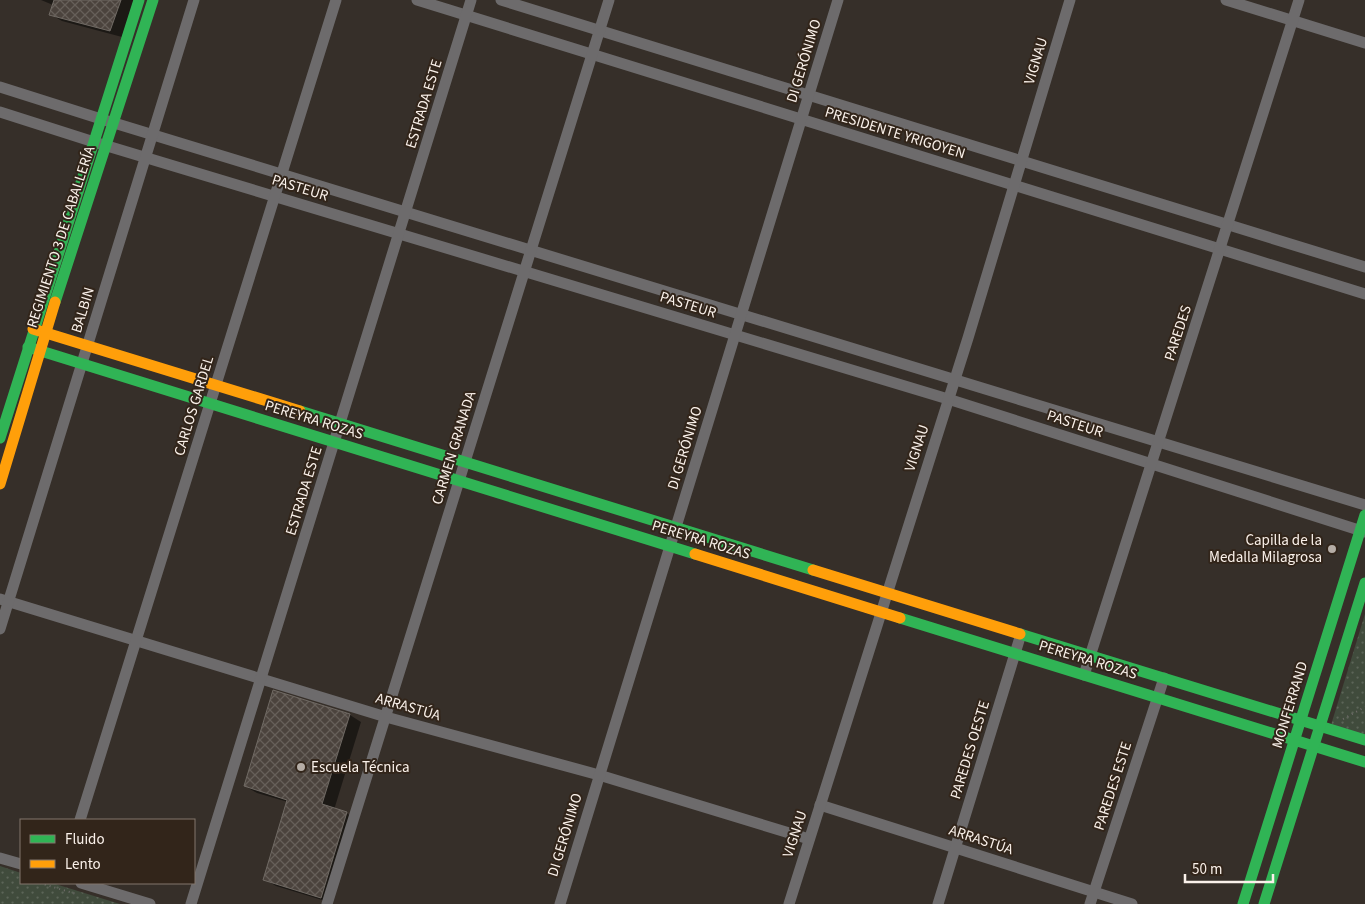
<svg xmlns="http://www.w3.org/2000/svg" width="1365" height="904" font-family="'Source Sans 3',sans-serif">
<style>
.park{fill:url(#park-dots)}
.shadow{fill:#0007}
.building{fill:url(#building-cross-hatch);stroke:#706a64}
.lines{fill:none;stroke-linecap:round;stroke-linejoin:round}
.path{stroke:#706d6b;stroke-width:2;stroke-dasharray:1 4;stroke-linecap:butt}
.street{stroke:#6d6b6c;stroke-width:11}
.fast{stroke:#30b455;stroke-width:11}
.slow{stroke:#ff9f0a;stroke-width:11}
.poi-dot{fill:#b5ada6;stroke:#32251a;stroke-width:2}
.labels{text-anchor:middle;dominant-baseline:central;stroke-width:4;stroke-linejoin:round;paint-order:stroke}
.street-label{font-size:15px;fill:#faf1ea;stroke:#32251a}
.poi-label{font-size:15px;fill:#faf1ea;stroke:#32251a;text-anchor:end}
</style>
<defs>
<pattern id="park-dots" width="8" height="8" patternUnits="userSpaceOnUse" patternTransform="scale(1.25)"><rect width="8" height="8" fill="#404b3c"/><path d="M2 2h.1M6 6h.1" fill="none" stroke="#5c6558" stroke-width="1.8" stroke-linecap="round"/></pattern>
<pattern id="building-cross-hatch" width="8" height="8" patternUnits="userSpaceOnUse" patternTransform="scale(1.25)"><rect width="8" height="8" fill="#4b433d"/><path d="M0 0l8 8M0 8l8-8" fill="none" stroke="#665f59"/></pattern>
</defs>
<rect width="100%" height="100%" fill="#362f29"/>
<g class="park">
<path d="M1365,614V736L1331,725Z"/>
<path d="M0,866L21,873V883H52L120,904H0Z"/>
</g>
<g class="shadow">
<path d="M41,0H134L122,37L62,21L50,14L53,5Z"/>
<path d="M350,715L361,722L334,810L346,813L358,820L332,903L276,886L264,879L288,802L257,793L245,786Z"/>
</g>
<g class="building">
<path d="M54,0H121L110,31L49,15Z"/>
<path d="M273,690L350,714L322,804L347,812L321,898L263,880L287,800L244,786Z"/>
</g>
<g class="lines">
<g class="path">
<path d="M1343,719L1365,707"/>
<path d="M40,883L76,894"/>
</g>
<g class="street">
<path d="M417,0L1365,294"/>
<path d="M501,0L1365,267"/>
<path d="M1226,0L1365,43"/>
<path d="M0,87L101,119L1365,505"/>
<path d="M0,112L94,142L948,399L1365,532"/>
<path d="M0,599L386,717L599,775L809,839"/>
<path d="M0,629L194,0"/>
<path d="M1084,675L1299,0"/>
<path d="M820,805L1132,904"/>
<path d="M80,820L336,0"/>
<path d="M0,858L21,864"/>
<path d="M81,883L150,904"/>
<path d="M191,904L471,0"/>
<path d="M327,904L609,0"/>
<path d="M560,904L838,0"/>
<path d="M789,904L968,338L1070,0"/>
<path d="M938,904L1021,634"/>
<path d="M1090,904L1164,678"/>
</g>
<g class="fast">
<path d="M55,302L153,0"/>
<path d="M28,347L695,554"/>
<path d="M300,411L813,570"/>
<path d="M0,438L139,0"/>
<path d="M900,618L1365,762"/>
<path d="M1020,634L1365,740"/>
<path d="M1243,904L1365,515"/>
<path d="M1264,904L1365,583"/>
</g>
<g class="slow">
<path d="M33,329L300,411"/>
<path d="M0,484L55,302"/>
<path d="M695,554L900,618"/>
<path d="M813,570L1020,634"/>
</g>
</g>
<g class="poi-dot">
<circle cx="1332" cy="549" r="5"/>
<circle cx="301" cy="767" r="5"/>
</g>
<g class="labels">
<g class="street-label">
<text transform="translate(804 61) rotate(-73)">DI GERÓNIMO</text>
<text transform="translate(1036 61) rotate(-73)">VIGNAU</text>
<text transform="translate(424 104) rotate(-73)">ESTRADA ESTE</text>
<text transform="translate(895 133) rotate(17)">PRESIDENTE YRIGOYEN</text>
<text transform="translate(300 188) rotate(17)">PASTEUR</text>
<text transform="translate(61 237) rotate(-72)">REGIMIENTO 3 DE CABALLERÍA</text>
<text transform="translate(688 305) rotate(17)">PASTEUR</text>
<text transform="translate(83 310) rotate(-73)">BALBIN</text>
<text transform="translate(1178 333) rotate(-72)">PAREDES</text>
<text transform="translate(194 406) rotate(-73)">CARLOS GARDEL</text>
<text transform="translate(314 420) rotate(17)">PEREYRA ROZAS</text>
<text transform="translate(1075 424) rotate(18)">PASTEUR</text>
<text transform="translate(454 448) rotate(-73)">CARMEN GRANADA</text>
<text transform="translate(685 448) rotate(-73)">DI GERÓNIMO</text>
<text transform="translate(917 448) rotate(-72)">VIGNAU</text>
<text transform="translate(304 491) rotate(-73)">ESTRADA ESTE</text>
<text transform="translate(701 540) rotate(17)">PEREYRA ROZAS</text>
<text transform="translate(1088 660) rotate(17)">PEREYRA ROZAS</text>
<text transform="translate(1290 705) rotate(-73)">MONFERRAND</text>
<text transform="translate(408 707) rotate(16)">ARRASTÚA</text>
<text transform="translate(970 750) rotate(-73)">PAREDES OESTE</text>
<text transform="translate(1113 786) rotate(-72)">PAREDES ESTE</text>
<text transform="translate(795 834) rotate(-72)">VIGNAU</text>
<text transform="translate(565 835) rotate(-73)">DI GERÓNIMO</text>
<text transform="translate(981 840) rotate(18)">ARRASTÚA</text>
</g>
<g class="poi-label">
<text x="1322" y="540">Capilla de la<tspan x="1322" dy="17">Medalla Milagrosa</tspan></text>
<text x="311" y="767" text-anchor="start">Escuela Técnica</text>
</g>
</g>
<rect x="20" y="819" width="175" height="65" fill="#32251a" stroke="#82776d"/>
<rect x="30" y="835" width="25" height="8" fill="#30b455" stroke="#82776d"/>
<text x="65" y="844" font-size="15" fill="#faf1ea">Fluido</text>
<rect x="30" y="860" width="25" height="8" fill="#ff9f0a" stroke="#82776d"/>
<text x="65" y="869" font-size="15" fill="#faf1ea">Lento</text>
<path d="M1185 874v8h88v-8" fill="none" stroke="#faf1ea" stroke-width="2.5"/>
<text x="1192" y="874" font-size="15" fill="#faf1ea" stroke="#32251a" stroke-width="4" paint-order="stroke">50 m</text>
</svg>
